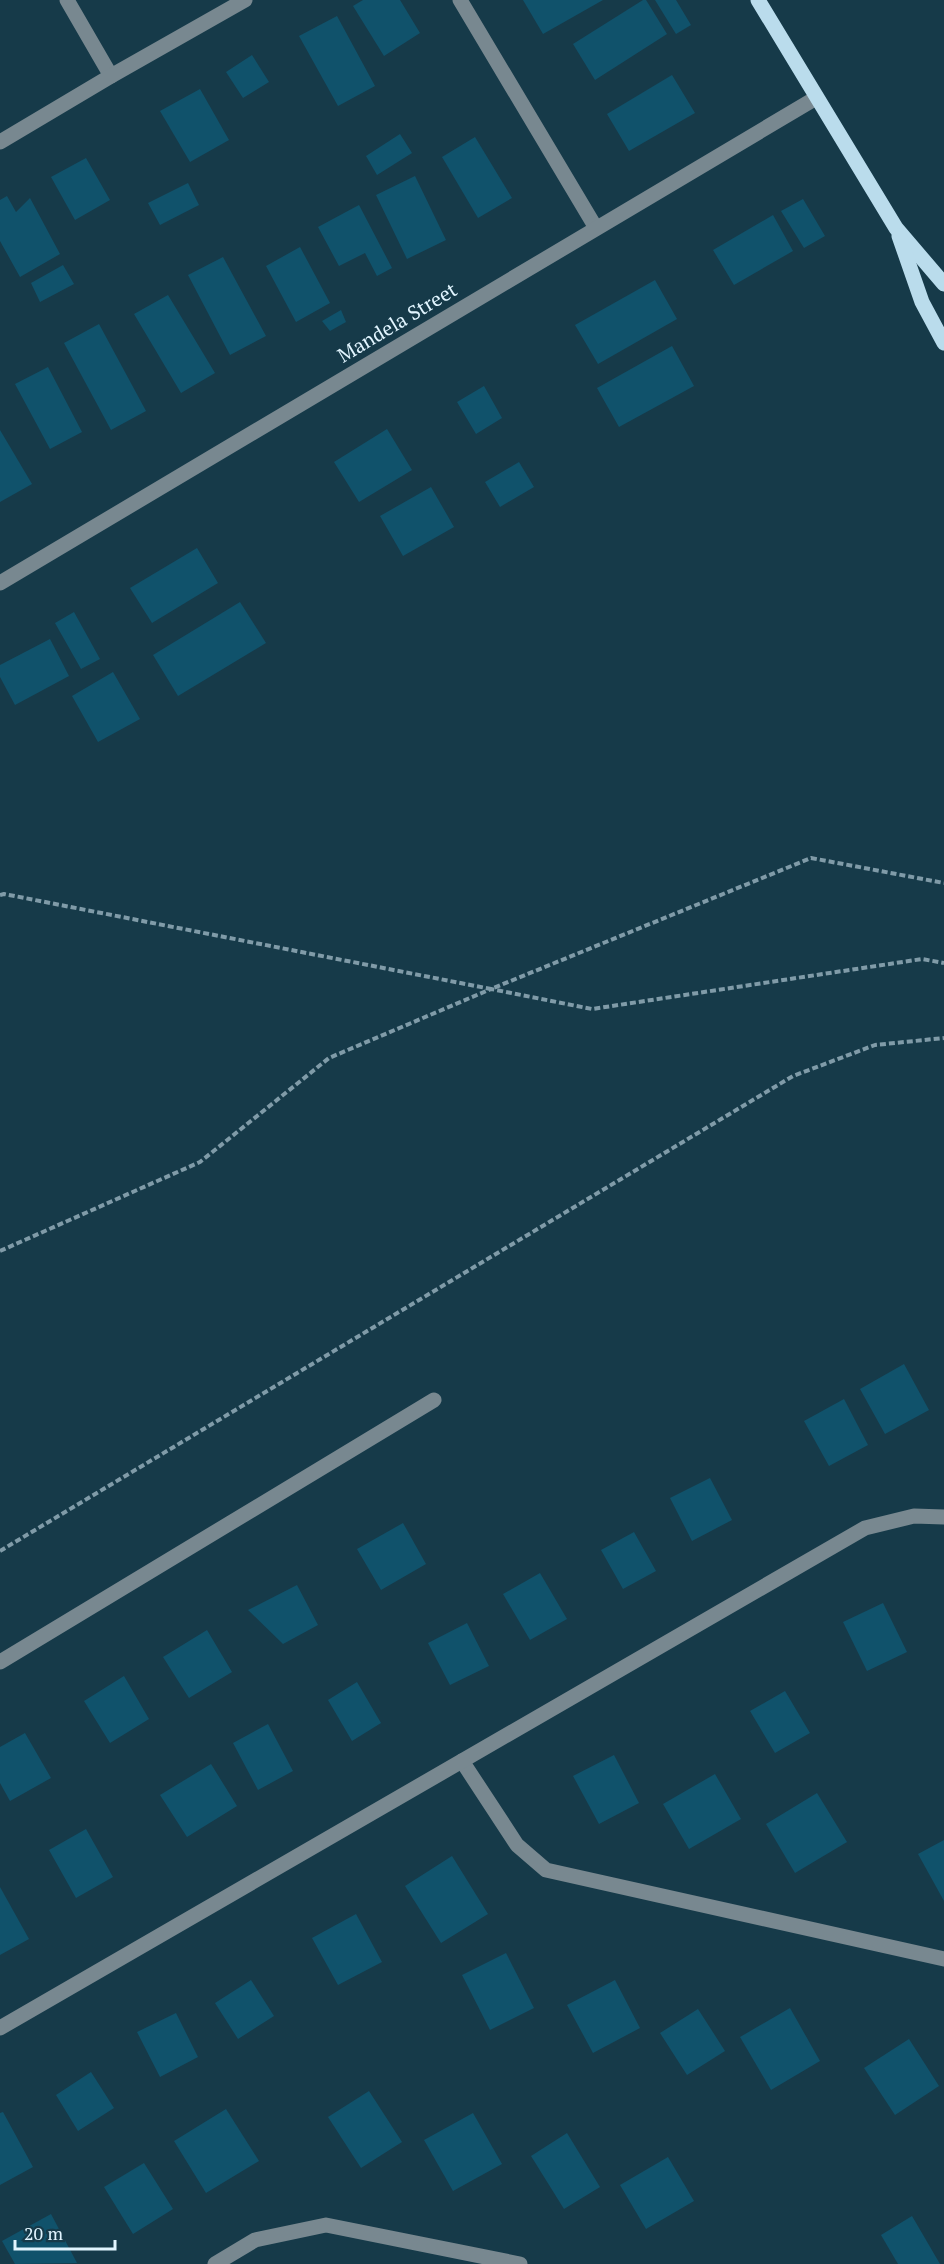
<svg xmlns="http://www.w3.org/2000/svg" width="944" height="2264" font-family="'PT Serif',serif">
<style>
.building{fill:#10526b}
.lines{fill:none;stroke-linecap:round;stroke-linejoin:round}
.path{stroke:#809ba8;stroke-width:4;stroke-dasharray:6 3;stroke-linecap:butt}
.minor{stroke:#788890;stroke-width:15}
.major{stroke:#badcec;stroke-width:15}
.labels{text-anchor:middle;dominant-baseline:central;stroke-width:5;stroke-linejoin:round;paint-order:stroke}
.street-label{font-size:20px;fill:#e1f5ff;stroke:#163a49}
</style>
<rect width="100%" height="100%" fill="#163a49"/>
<g class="building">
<path d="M363,0H400L420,33L384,56L353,6Z"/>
<path d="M523,0H603L543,34Z"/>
<path d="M643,0H646L667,34L595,80L573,44Z"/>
<path d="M655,0H676L691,25L676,34Z"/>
<path d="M337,16L375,86L338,106L299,36Z"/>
<path d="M252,55L269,82L243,98L226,72Z"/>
<path d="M672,75L695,113L629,151L607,114Z"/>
<path d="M200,89L229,140L190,162L160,111Z"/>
<path d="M400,134L412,153L377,175L366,156Z"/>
<path d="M475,137L512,198L478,218L442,157Z"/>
<path d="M86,158L110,200L75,220L51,177Z"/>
<path d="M415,176L446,240L407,259L376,195Z"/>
<path d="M188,183L199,205L160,225L148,203Z"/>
<path d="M7,196L16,212L30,198L60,254L20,277L0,241V200Z"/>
<path d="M803,199L825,236L804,248L781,211Z"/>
<path d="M359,205L392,268L377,276L365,253L339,266L318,227Z"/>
<path d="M773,215L793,251L734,285L713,250Z"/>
<path d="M300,247L330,303L296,322L266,266Z"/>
<path d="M223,257L266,336L230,355L188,275Z"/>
<path d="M63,265L74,284L40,302L31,283Z"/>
<path d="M655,280L677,319L598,364L575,325Z"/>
<path d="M168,295L215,373L181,393L134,314Z"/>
<path d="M341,310L346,322L330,331L322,321Z"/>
<path d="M99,324L146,411L111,430L64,343Z"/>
<path d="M672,346L694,386L619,427L597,388Z"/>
<path d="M48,367L82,432L50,449L15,384Z"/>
<path d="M484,386L502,418L476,434L457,402Z"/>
<path d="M387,429L412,470L359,502L334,462Z"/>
<path d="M0,430L32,484L0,502Z"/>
<path d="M519,462L534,487L500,507L485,482Z"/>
<path d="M431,487L454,527L403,556L380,516Z"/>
<path d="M197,548L218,583L152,623L130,588Z"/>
<path d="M240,602L266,643L178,696L153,655Z"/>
<path d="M74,612L100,659L81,669L55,623Z"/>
<path d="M50,639L69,676L15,705L0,677V665Z"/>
<path d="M113,672L140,719L98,742L72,696Z"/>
<path d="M904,1364L929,1410L885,1434L860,1389Z"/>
<path d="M844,1399L868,1445L829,1466L804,1421Z"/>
<path d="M710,1478L732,1520L692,1541L670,1498Z"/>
<path d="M403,1523L426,1564L381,1590L357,1549Z"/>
<path d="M634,1532L656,1571L623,1589L601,1550Z"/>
<path d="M540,1573L567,1619L530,1640L503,1594Z"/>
<path d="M297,1585L318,1625L283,1644L248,1610Z"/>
<path d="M883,1603L907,1652L867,1671L843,1622Z"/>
<path d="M467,1623L489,1666L450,1685L428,1643Z"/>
<path d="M207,1630L232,1672L189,1698L163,1657Z"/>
<path d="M124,1676L149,1719L110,1743L84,1701Z"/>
<path d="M357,1682L381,1723L352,1741L328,1700Z"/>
<path d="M785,1691L810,1733L775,1753L750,1711Z"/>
<path d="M268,1724L293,1771L258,1790L233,1743Z"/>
<path d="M25,1733L51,1778L10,1801L0,1783V1747Z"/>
<path d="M614,1755L639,1803L599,1824L573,1776Z"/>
<path d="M211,1764L237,1806L187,1837L160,1795Z"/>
<path d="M715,1774L741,1819L689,1849L663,1804Z"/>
<path d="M817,1793L847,1842L795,1873L766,1824Z"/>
<path d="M86,1829L113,1877L76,1898L49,1850Z"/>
<path d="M944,1840V1901L918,1854Z"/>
<path d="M452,1856L488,1914L441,1943L405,1886Z"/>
<path d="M0,1887L29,1939L0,1955Z"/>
<path d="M356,1914L382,1962L338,1985L312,1938Z"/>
<path d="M506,1953L534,2008L490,2030L462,1975Z"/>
<path d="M251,1980L274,2016L238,2039L215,2003Z"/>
<path d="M615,1980L640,2028L593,2053L567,2005Z"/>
<path d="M790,2008L820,2061L771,2090L740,2037Z"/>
<path d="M698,2009L725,2051L687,2075L660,2033Z"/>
<path d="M176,2013L198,2057L160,2077L137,2032Z"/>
<path d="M909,2039L939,2086L895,2115L864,2068Z"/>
<path d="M91,2072L114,2108L78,2131L56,2095Z"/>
<path d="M369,2091L402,2142L361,2168L328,2117Z"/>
<path d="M226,2109L259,2161L206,2193L174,2141Z"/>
<path d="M3,2112L33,2167L0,2185V2113Z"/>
<path d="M473,2113L502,2164L453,2191L424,2140Z"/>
<path d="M567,2133L600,2187L564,2209L531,2156Z"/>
<path d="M668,2157L694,2201L646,2229L620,2185Z"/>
<path d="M144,2163L173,2209L133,2234L104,2187Z"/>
<path d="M51,2214L77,2263L15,2264L2,2241Z"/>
<path d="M912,2216L940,2264H898L881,2235Z"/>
</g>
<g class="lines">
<g class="path">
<path d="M0,895L4,894L491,989L811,858L944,883"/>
<path d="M0,1251L200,1162L329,1058L491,989L592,1009L922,959L944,963"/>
<path d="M0,1551L793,1076L875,1045L944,1038"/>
</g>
<g class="minor">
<path d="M67,0L111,76"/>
<path d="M460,0L596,228"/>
<path d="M0,142L111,76L245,0"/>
<path d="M0,583L816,98"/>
<path d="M0,1662L434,1400"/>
<path d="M462,1761L517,1845L546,1870L944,1959"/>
<path d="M0,2028L865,1528L914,1516L944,1517"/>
<path d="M215,2264L255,2240L326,2225L520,2264"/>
</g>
<g class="major">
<path d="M758,0L896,228L944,284"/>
<path d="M899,236L922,302L944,343"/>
</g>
</g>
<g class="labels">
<g class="street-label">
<text transform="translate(397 322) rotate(-31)">Mandela Street</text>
</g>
</g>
<path d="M15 2240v9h100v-9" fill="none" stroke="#e1f5ff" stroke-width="3"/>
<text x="24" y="2240" font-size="18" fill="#e1f5ff" stroke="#163a49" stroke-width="4.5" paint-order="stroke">20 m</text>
</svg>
